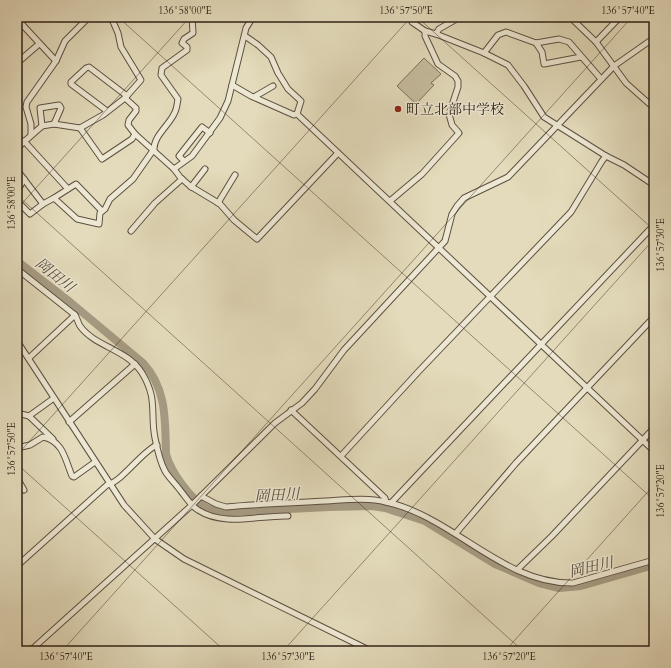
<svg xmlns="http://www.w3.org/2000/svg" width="671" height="668" font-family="Cardo,'Noto Serif JP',serif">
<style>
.green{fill:#c5bc9f;stroke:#7b6f5c}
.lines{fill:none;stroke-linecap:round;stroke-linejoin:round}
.stream{stroke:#776b59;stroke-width:1.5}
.river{stroke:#a69c84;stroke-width:8}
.minor-casing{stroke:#5e5042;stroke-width:7}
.minor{stroke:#ede8d3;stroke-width:5}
.ticks{fill:none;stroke:#312219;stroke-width:1;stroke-opacity:0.45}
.poi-dot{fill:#8f2418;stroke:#ede8d3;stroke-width:1.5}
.labels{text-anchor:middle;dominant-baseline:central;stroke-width:3;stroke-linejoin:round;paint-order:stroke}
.poi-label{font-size:14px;fill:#312219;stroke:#ede8d3;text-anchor:start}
.water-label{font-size:15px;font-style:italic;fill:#5a4d3e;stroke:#ede8d3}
.neatline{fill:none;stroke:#312219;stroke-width:1.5}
.ticks-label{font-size:10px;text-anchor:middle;fill:#312219}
</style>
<rect width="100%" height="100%" fill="#e3dbbb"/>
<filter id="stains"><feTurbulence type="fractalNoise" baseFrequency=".005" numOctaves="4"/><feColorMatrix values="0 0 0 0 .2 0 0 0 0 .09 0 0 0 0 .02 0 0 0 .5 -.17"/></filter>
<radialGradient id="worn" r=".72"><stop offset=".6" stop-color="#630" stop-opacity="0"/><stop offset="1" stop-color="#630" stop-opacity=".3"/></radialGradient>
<path class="green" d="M424,58L441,74L431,83L434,85L416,104L397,86Z"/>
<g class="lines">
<path class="stream" d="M653,455L654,457"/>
<path class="river" d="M17,261L70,302L143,363C167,389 165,420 166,454C171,472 190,499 207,508C214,511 223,512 232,512L329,507L372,506L385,508L425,521L495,564L539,583L559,588L581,586L654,565"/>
<g class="minor-casing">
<g id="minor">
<path d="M409,17L412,22L425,31L436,34L484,53L508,65L524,86L544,117L606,156L624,165L654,185"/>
<path d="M570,17L596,42L626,83L654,108"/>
<path d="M17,19L56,61"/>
<path d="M436,34L439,29L460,17"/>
<path d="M245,36L258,45L271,57L278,73L288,89L301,101L297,114L654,451"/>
<path d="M596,42L620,17"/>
<path d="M536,43L542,52L544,64L581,57"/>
<path d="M484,53L498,35L506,32L536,43L559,39L569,42L601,79"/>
<path d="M17,63L39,44"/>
<path d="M232,85L251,96L294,115L296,114"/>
<path d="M254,97L273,86"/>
<path d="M125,98L136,108V111L129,120L128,125L135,134L174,169L180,177L190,186L220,204L234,220L257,239L338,153"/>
<path d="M107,111L71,84V82L86,68L89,67L127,96"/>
<path d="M42,126L40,108L59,105L61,108L54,124"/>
<path d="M80,128L102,159L132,139L135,134"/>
<path d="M31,134V124L26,107L27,102L56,61L65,41L89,17"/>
<path d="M24,141L68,189"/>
<path d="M17,148L42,126L54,124L80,128L103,115L125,98L141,80L121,47L118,33L111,17"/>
<path d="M184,161L179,156L202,127L210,133"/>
<path d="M174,169L192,156L220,118L228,101L246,28L253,17"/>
<path d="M17,170L43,204"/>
<path d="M191,187L205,169"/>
<path d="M54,198L76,184L102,211"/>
<path d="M17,200L19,188L24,179"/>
<path d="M17,201L30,214L43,204L54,198L77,219L99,224L100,213L105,209L110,199L133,179L154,149C154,136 169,125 174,114C177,109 177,104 178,99L161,75L162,68L187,50V47L182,43L184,39L193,33L192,17"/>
<path d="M390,201L422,174L459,133L452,125L449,114L458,87V81L455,76L438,64L425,36V31"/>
<path d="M218,203L235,175"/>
<path d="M131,231L155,203L182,179"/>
<path d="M17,269L75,315C77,318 78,323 80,326C95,347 127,349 142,373C158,399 150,413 155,438C157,448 160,462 165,471C169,478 175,483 180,490C185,496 191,506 198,510C224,527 259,515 288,516"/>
<path d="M17,341L124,505L155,539L184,559L371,651"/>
<path d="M29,358L75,315"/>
<path d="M291,410L385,498L386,502"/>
<path d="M17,413L29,416L54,398"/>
<path d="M29,416L53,439"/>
<path d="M69,422L135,364"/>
<path d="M17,448L30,445L43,437C63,441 65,459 72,476L74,477L95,462"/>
<path d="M341,456L419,371L571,212L602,161L606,156"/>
<path d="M17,478L24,490"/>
<path d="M201,496L216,504L226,507C259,504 293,503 326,501C345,500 367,497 386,502C454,517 502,584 573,583L654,560"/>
<path d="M391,503L654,225"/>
<path d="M456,533L516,463L654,317"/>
<path d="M17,566L107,485C123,481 141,452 157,445"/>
<path d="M518,569L552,536L654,428"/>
<path d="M17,649L18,651"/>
<path d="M30,651L192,505L275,423L302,403L315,389L344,350L445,241L452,214L457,206L464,198L508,177L614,66L654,38"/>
</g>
</g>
<use href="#minor" class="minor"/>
</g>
<path class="ticks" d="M118,17L654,500M417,17L654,230M17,195L523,651M17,209L190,17M17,455L411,17M17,464L225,651M62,651L632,17M283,651L654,239M505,651L654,485"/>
<circle class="poi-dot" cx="398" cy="109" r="4"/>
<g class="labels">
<g class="poi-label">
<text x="406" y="109">町立北部中学校</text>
</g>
<g class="water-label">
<text transform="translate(55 275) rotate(39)">岡田川</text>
<text transform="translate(277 495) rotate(-3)">岡田川</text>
<text transform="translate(591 567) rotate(-13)">岡田川</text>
</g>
</g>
<rect width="671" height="668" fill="none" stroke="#e3dbbb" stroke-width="44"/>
<rect x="22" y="22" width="627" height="624" class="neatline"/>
<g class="ticks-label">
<text x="185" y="14">136°58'00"E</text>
<text x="406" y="14">136°57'50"E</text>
<text x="628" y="14">136°57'40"E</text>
<text transform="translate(11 203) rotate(-90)" y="4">136°58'00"E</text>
<text transform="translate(660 245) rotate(-90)" y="4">136°57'30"E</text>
<text transform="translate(11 449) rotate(-90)" y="4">136°57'50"E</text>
<text transform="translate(660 491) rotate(-90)" y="4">136°57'20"E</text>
<text x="66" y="660">136°57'40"E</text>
<text x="288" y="660">136°57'30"E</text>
<text x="509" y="660">136°57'20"E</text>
</g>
<rect width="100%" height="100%" filter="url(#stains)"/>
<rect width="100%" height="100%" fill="url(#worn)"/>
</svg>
